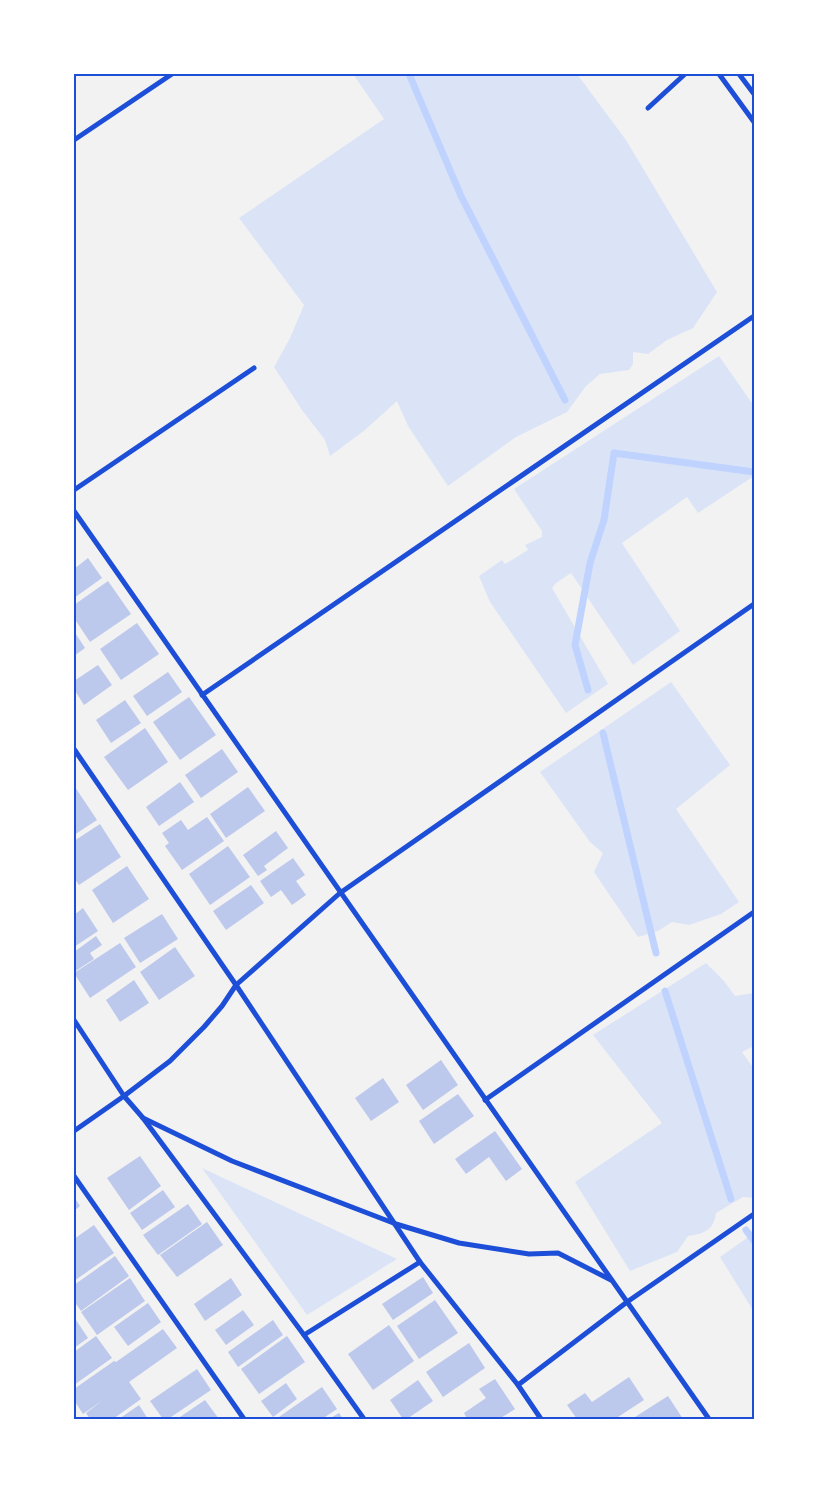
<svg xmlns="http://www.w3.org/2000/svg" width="828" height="1493" font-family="Lato,sans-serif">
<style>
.green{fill:#dbe4f7}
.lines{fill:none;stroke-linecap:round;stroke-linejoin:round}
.stream{stroke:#bfd3fe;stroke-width:7}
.building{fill:#bdc9ec}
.minor{stroke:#1d4ed8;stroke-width:5}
.neatline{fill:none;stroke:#1d4ed8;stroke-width:2}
</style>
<rect width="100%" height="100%" fill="#f2f2f2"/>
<g class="green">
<path d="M353,74H577L626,140L717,292L693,328L667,340L648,354L633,352V364L629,370L600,374L586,386L567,412L516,437L448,486L408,426L397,401L365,430L330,456L325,440L302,410L274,367L290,338L304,305L239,218L384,119Z"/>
<path d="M719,356L754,406V476L698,513L687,497L622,543L680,631L633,665L571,573L556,583L552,588L608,684L566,713L490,602L479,576L502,560L505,564L528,550L525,545L542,537V531L514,489Z"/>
<path d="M671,682L730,765L676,809L739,902L721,914L689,925L672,922L658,931L638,937L594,872L603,853L590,842L540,772Z"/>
<path d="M706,963L724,981L735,996L754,993V1046L742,1052L754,1069V1198L743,1197L716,1213C714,1230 704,1234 688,1236L677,1252L630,1271L575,1182L662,1123L593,1035Z"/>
<path d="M202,1168L397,1259L307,1315Z"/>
<path d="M754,1233V1312L720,1257Z"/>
</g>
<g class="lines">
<g class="stream">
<path d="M409,74L461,196L565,400"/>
<path d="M588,690L575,645L590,563L604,520L614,453L754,472"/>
<path d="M603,733L656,953"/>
<path d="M665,991L731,1199"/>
<path d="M746,1230L754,1241"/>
</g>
</g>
<g class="building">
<path d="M88,558L102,578L74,598V569Z"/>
<path d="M108,581L131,614L90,642L74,618V605Z"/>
<path d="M137,623L159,654L121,680L100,649Z"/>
<path d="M74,631L85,648L74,656Z"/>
<path d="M98,665L112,685L84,705L74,689V681Z"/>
<path d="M168,672L182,692L147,716L133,696Z"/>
<path d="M189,697L216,735L180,760L153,722Z"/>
<path d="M125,700L141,723L111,743L96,720Z"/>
<path d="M145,728L168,762L128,790L104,757Z"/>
<path d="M222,749L238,772L201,798L185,775Z"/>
<path d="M180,782L194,802L159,826L146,807Z"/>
<path d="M75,787L97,820L74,835V788Z"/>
<path d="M248,787L265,811L226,838L210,814Z"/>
<path d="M207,817L224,841L182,870L165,846L169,843L162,833L181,820L188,830Z"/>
<path d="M100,824L121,857L79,885L74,878V841Z"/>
<path d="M276,831L288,848L264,866L267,870L258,876L243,855Z"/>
<path d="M228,846L250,877L210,905L189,874Z"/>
<path d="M293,858L305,875L296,881L306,895L292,905L281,890L271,897L260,881Z"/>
<path d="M127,866L149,899L113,923L92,890Z"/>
<path d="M251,885L264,903L226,930L213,911Z"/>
<path d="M83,908L98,931L74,947V915Z"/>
<path d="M162,914L178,939L140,963L124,938Z"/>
<path d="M96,936L102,945L90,953L94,959L74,972V952Z"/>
<path d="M120,943L136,967L90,998L74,973Z"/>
<path d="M175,947L195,976L159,1000L140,972Z"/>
<path d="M134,980L149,1003L120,1022L106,1000Z"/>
<path d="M441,1060L458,1085L423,1110L406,1085Z"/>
<path d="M383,1078L399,1102L371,1121L355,1098Z"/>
<path d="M458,1094L474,1116L434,1144L419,1121Z"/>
<path d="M495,1131L522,1169L506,1181L489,1157L466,1174L455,1159Z"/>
<path d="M140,1156L161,1186L129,1210L107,1178Z"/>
<path d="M163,1190L175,1207L142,1230L130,1213Z"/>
<path d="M74,1197L80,1206L74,1211Z"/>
<path d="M188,1204L202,1224L158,1255L143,1235Z"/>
<path d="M207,1222L223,1245L177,1277L160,1255Z"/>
<path d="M94,1225L114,1253L74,1281V1239Z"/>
<path d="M115,1256L129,1276L81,1311L74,1301V1285Z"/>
<path d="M423,1277L433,1293L393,1320L382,1304Z"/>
<path d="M130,1278L145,1301L97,1335L81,1312Z"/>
<path d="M231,1278L242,1295L205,1321L194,1304Z"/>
<path d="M435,1300L458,1333L419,1359L397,1326Z"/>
<path d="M148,1303L161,1322L128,1346L114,1327Z"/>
<path d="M243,1310L254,1325L226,1345L215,1330Z"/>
<path d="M74,1317L88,1338L74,1348Z"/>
<path d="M273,1320L283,1335L238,1367L228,1352Z"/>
<path d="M389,1325L414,1361L373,1390L348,1354Z"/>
<path d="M163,1329L177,1348L129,1382L141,1399L113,1419H90L86,1413L103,1400L83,1414L74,1400V1389L114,1361L116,1362Z"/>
<path d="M96,1336L112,1358L74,1385V1352Z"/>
<path d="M287,1336L305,1362L259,1394L241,1369Z"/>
<path d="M469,1343L485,1368L443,1397L426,1372Z"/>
<path d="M197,1369L211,1390L168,1419H163L150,1401Z"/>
<path d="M629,1377L644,1400L615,1419H577L567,1405L585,1393L592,1402Z"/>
<path d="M495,1379L515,1409L499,1419H467L464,1413L486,1398L479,1389Z"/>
<path d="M418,1380L433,1401L407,1419H403L390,1400Z"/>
<path d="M286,1383L297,1399L273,1417L261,1401Z"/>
<path d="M322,1387L337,1409L322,1419H276Z"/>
<path d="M668,1396L683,1419H637L635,1417Z"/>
<path d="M205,1400L219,1419H177Z"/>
<path d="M139,1405L148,1419H119Z"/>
<path d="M339,1413L343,1419H329Z"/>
</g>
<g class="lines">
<g class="minor">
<path d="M719,74L754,122"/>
<path d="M739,74L754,94"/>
<path d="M648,108L685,74"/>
<path d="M74,140L172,74"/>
<path d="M74,490L254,368"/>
<path d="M74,511L709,1419"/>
<path d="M202,695L754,316"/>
<path d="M74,749L236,985L420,1262L518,1385L541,1419"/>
<path d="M74,1020L124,1096L143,1118L304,1335L364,1419"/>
<path d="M485,1100L754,912"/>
<path d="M143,1118L232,1161L396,1224L459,1243L529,1254L558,1253L611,1280"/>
<path d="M74,1131L124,1096L170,1061L204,1027L222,1006L236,985L340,893L754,604"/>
<path d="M74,1176L244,1419"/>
<path d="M304,1335L420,1262"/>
<path d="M518,1385L627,1302L754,1214"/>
</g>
</g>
<rect width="828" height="1493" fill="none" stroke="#ffffff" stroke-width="150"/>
<rect x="75" y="75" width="678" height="1343" class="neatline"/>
</svg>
